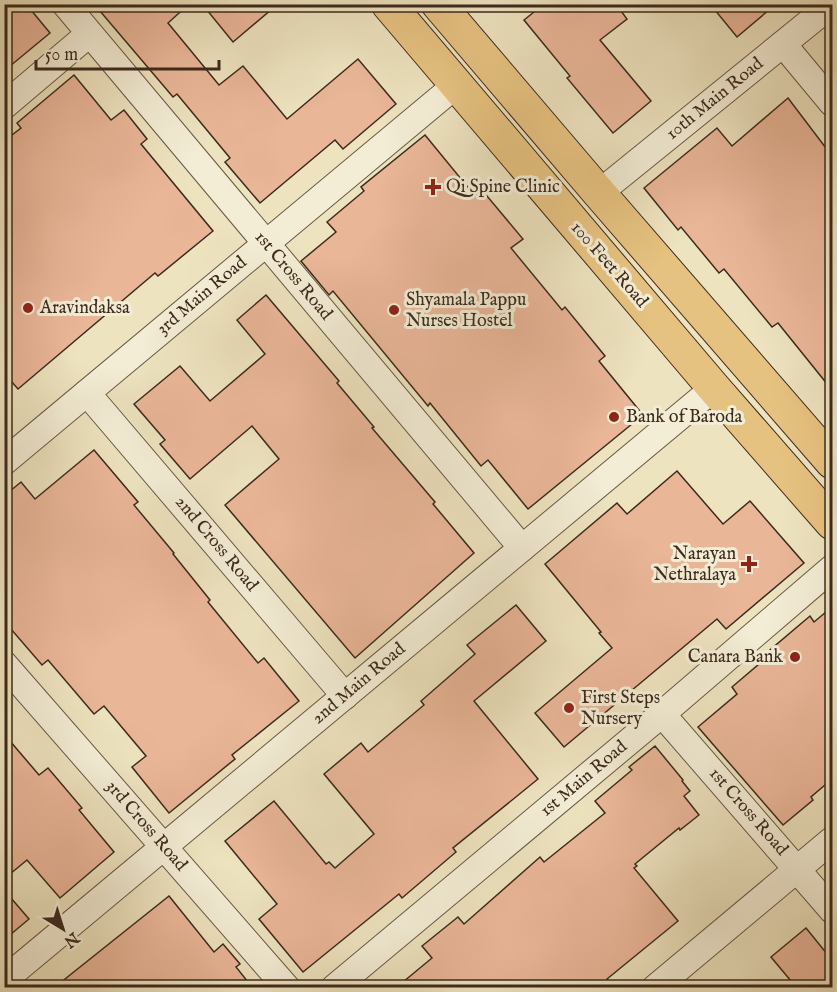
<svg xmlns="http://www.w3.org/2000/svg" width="837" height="992" font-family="'IM FELL English',serif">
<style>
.building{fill:#e9b698;stroke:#3d2a1d;stroke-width:1.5}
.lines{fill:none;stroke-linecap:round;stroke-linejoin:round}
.minor-casing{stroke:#695846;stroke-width:28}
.major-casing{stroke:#3d2a1d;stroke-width:35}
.minor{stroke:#f3edd5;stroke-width:26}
.major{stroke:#e6c280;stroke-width:33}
.poi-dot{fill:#8f2418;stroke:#f3edd5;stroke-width:2}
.labels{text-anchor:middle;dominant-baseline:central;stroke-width:6;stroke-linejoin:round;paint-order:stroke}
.street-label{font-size:18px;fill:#3d2a1d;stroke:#f3edd5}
.poi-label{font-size:18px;fill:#3d2a1d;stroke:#f3edd5;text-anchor:start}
</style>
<rect width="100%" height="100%" fill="#ede3bf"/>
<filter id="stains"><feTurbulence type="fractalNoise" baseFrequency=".00333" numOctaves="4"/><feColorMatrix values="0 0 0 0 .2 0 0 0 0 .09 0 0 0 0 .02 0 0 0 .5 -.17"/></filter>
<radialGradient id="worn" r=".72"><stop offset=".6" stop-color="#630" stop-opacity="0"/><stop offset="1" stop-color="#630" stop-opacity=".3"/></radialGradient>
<g class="building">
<path d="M4,4H26L50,33L4,71Z"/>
<path d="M94,4H189L168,23L219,85L243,66L287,119L358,59L396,104L343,149L335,140L260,203L225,162L230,158L177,94L173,97Z"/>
<path d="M202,4H278L233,42Z"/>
<path d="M544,4H616L627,19L600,40L651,101L613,133L567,78L570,76L524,20Z"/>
<path d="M710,4H776L737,37Z"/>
<path d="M74,75L111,120L124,110L147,139L141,144L213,231L158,276L155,273L18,389L4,373V141L21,128L17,123Z"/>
<path d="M788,98L832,156V390L778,323L772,327L724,269L719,273L681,227L678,230L644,188L717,128L732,146Z"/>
<path d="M425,135L475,196L482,190L523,239L511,248L562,310L565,307L605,356L599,361L643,415L528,509L488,460L481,466L430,403L428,406L333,291L329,295L301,261L336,232L327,222L364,191L361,187Z"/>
<path d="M266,295L339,381L337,383L374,427L372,428L435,502L433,504L474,553L355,658L225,505L279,459L252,426L190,479L160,444L165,440L134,404L180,366L210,401L265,354L237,320Z"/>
<path d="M94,450L138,502L134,505L174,553L173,554L210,600L208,602L258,663L264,658L299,701L232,755L235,759L169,813L132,767L146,756L104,706L94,714L48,660L42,665L4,621V496L21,482L35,499Z"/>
<path d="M677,471L723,524L750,501L804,563L726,629L717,619L564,747L535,713L612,648L599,633L601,632L545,564L617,503L627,514Z"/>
<path d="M516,605L546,641L474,701L538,779L453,848L456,852L402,898L399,894L303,972L259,919L277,904L225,841L274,801L326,864L329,862L335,868L374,834L324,774L361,743L368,752L424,705L421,701L475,654L467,645Z"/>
<path d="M832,607V779L811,797L813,800L783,825L698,727L737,694L732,687L772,653L770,650L810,616L814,622Z"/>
<path d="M4,734L39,775L48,768L82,808L79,810L114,852L60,898L27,860L4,879Z"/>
<path d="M655,746L683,780L682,781L690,791L684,796L699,815L680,830L679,828L635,864L637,866L634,868L678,921L607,979L614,987H397L432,958L422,946L458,917L464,924L540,857L544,862L605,813L595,801L632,770L629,767Z"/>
<path d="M4,890L29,919L4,940Z"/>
<path d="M169,896L214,952L223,944L240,964L236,967L252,987H55Z"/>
<path d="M806,928L832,960V987H796L771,957Z"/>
</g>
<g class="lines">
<g class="minor-casing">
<g id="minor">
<path d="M65,4L522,548"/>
<path d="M783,44L832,103"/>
<path d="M4,106L89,34"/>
<path d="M599,193L832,4"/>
<path d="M87,393L345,696"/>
<path d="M4,462L456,85"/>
<path d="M4,664L287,988"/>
<path d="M662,714L832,910"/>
<path d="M4,980L714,388"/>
<path d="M334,988L662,714L832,568"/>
<path d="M655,988L832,840"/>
</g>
</g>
<g class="major-casing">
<g id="major">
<path d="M388,4L714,388L832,523"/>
<path d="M438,4L599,193L832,462"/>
</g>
</g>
<use href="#minor" class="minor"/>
<use href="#major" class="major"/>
</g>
<g class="poi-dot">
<path d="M430 178h6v6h6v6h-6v6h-6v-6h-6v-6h6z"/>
<circle cx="28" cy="308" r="6"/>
<circle cx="394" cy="310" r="6"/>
<circle cx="614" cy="417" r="6"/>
<path d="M746 555h6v6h6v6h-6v6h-6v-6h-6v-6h6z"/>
<circle cx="795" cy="657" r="6"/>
<circle cx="569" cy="708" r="6"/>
</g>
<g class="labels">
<g class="street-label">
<text transform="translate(715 99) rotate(-39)">10th Main Road</text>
<text transform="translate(609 265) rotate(49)">100 Feet Road</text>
<text transform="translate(293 276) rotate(50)">1st Cross Road</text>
<text transform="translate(202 296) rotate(-40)">3rd Main Road</text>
<text transform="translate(216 544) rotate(50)">2nd Cross Road</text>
<text transform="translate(359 684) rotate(-40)">2nd Main Road</text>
<text transform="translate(584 779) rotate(-40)">1st Main Road</text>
<text transform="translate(748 812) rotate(49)">1st Cross Road</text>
<text transform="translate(146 826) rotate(49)">3rd Cross Road</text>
</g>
<g class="poi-label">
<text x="446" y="187">Qi Spine Clinic</text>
<text x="406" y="300">Shyamala Pappu<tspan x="406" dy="21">Nurses Hostel</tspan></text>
<text x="40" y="308">Aravindaksa</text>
<text x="626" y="417">Bank of Baroda</text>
<text x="736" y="554" text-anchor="end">Narayan<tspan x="736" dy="21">Nethralaya</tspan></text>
<text x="783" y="657" text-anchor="end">Canara Bank</text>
<text x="581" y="698">First Steps<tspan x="581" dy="21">Nursery</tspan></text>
</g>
</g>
<rect width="837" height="992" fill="none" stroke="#ede3bf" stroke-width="24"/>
<rect x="6" y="6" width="825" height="980" fill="none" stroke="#3d2a1d" stroke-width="3"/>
<rect x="12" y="12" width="813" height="968" fill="none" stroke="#3d2a1d" stroke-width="1.5"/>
<g transform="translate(63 929) rotate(142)" stroke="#f3edd5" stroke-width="4.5" paint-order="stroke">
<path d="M0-4.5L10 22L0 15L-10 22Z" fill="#3d2a1d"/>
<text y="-9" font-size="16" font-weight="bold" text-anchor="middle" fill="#3d2a1d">N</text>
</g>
<path d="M36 60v9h183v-9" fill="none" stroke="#3d2a1d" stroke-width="3"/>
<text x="45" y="60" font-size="18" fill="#3d2a1d" stroke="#f3edd5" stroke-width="4.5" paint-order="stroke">50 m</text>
<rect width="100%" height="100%" filter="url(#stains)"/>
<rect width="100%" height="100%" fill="url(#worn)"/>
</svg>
